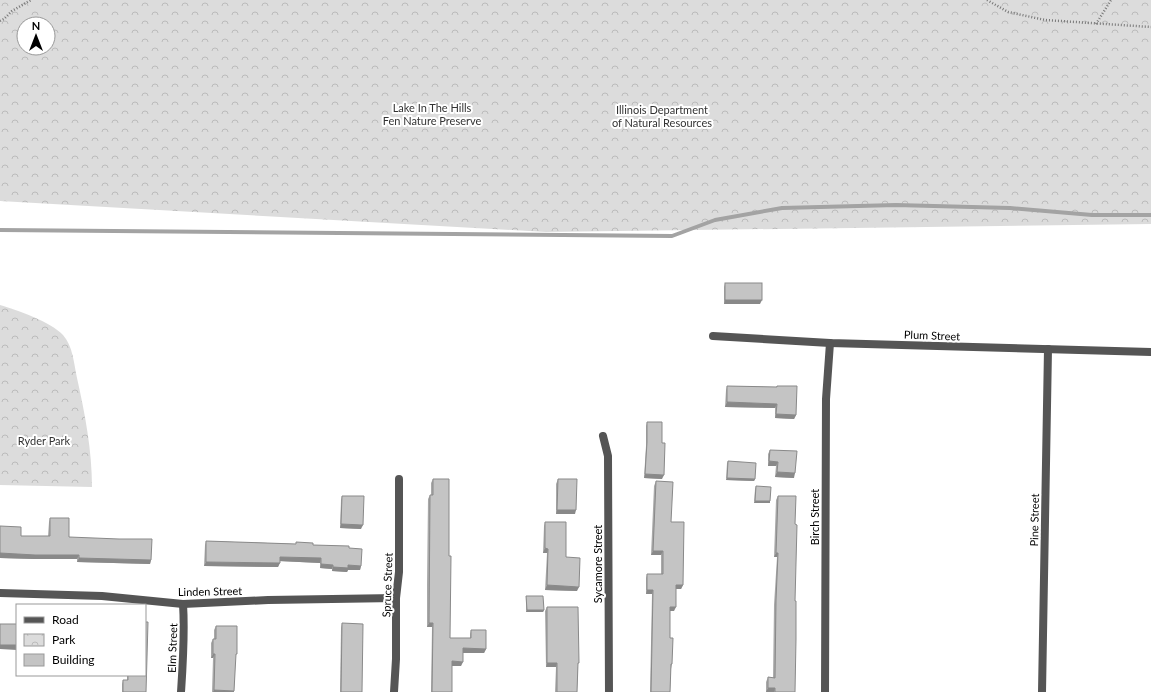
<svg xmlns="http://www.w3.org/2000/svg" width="1151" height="692" font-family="Lato,sans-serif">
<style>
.park{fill:url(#park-crowns);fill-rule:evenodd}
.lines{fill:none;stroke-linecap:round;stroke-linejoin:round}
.stream{stroke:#a3a3a3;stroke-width:4}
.path{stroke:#777;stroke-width:2.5;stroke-dasharray:1 2;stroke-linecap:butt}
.minor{stroke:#555;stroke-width:8}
.wall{fill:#a9a9a9}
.shaded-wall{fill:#898989}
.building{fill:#c4c4c4;stroke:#898989}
.labels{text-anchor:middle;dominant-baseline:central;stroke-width:4;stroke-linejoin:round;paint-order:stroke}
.park-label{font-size:11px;fill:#333;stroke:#fff}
.street-label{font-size:11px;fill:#000;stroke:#fff}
</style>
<defs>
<pattern id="park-crowns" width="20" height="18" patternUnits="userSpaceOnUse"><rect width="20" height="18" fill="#dcdcdc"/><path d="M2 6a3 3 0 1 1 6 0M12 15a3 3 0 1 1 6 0" fill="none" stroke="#bbb"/></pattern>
</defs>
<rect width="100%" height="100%" fill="#fff"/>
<g class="park">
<path d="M0,0H1151V224L546,232L0,201ZM24,24H48V48H24Z"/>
<path d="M0,305C17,310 51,322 63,335C73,346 74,364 77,378C85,414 92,450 92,487L0,485Z"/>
</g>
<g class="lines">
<path class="stream" d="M0,230L672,236L715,220L782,208L896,205L1010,208L1092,215H1151"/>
<g class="path">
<path d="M987,0L1008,12L1045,20L1151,27"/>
<path d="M0,21L4,19L12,11L31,0"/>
<path d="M1096,24L1111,0"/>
</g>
<g class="minor">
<path d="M713,336L830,343L1151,352"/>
<path d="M603,436L608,456L609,692"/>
<path d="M0,593L102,596L183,604L268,600L396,598"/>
<path d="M181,692C183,662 185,634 183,604"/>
<path d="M394,692L396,659V598L399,572V479"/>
<path d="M825,692L826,399L830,343"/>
<path d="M1042,692L1048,349"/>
</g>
</g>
<g class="wall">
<path d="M725,283L760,304H724V287Z"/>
<path d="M727,386L776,387L777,386L796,415L794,419L775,418V408L725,407L726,390Z"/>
<path d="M647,422L662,479L644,478L646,446V426Z"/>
<path d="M770,450L794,478L775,477L776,466H768V454Z"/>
<path d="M728,461L755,479L754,481L726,480L727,463Z"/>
<path d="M433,479L450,638H470V634L471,630L486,649L484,653H463L461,666H452V692H431L432,627H427V586L428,499L430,495H431V483Z"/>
<path d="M558,479L575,514H556V484Z"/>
<path d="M656,481L671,522L683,585L681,589H676L674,611H670V638L672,664L671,669L670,692H650L652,594H646V578L647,574H661V555H651L654,486Z"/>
<path d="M756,486L770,503H754L755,489Z"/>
<path d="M342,496L361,529L340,528L341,500Z"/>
<path d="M778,496L795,524V692H766V682L768,677L773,678L774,605L777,557H774L776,500Z"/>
<path d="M50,518L69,537L151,560L150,564L77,562V559H34L0,558V526L21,536H48L49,522Z"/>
<path d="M545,522L566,557L577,591L545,590L547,553H543L544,526Z"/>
<path d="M206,541L296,544V542L313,545L349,548L361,566L360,570H348L347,572L332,571V569L320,568V563L280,561L278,567L204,566L205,545Z"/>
<path d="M526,596L544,610L543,612H526Z"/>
<path d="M547,607L578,667L577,692H555L556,667H546L545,611Z"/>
<path d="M342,623L362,692H340L341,628Z"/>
<path d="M216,626L235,658L234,692H212L213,658H211V643L213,639H214V630Z"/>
<path d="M127,675H145L146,692H122V684L123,680H127Z"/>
</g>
<g class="shaded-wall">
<path d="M725,300H762L760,304H724Z"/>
<path d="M727,402L777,404L775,408L725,407Z"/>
<path d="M776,414L796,415L794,419L775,418Z"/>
<path d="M769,461L778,462L776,466H768Z"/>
<path d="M777,472L795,473L794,478L775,477Z"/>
<path d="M645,474L664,475L662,479L644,478Z"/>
<path d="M727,478L755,479L754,481L726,480Z"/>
<path d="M755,501H770V503H754Z"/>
<path d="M557,510H576L575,514H556Z"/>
<path d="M341,524L363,525L361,529L340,528Z"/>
<path d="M545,548L548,549L547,553H543Z"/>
<path d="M653,551H663L661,555H651Z"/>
<path d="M0,553L79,555L77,559H34L0,558Z"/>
<path d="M776,553H778L777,557H774Z"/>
<path d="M280,557L321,558L320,563L278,561Z"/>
<path d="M79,558L151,560L150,564L77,562Z"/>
<path d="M206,562L280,563L278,567L204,566Z"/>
<path d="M321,564L333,565L332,569L320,568Z"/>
<path d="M348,565L361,566L360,570H348L347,572L332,571L333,567Z"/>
<path d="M547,585L579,587L577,591L545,590Z"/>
<path d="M676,585H683L681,589H674Z"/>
<path d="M647,590H653L652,594H646Z"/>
<path d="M670,607H676L674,611H669Z"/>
<path d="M527,610H544L543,612H526Z"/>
<path d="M429,623H433L432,627H427Z"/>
<path d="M0,645H17V650L0,649Z"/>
<path d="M463,648L486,649L484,653H461Z"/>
<path d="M213,654H215L213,658H211Z"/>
<path d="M452,661L463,662L461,666H451Z"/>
<path d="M547,663H557L556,667H546Z"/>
<path d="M768,688H775L774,692H766Z"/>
<path d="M214,690L234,691V692H213Z"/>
</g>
<g class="building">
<rect x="725" y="283" width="37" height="17"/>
<path d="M727,386L777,387V386H797L796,415L776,414L777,404L727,402Z"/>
<path d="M647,422H662V443H665L664,475L645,474L647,442Z"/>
<path d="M770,450L797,451L795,473L777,472L778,462L769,461Z"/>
<path d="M728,461L756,463L755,479L727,478Z"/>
<path d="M433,479H449V556H451L450,638H471V630H486V649L463,648V662L452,661V692H432L433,623H429L430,495H433Z"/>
<path d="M558,479H577L576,510H557Z"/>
<path d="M656,481L673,482L671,522H684L683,585H676V607H670V638H673L672,664H671L670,692H651L653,590H647V574H663V551H653Z"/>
<path d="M756,486L771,487L770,501H755Z"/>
<path d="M342,496H364L363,525L341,524Z"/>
<path d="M778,496H796L795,524L797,525L795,601H796V639L795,692H775V688H768V677L775,678L776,600L778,553H776Z"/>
<path d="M50,518H69V537L119,539H152L151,560L79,558V555H35L0,553V526L21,527V536H50Z"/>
<path d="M545,522H566V557L580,558L579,587L547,585L548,549L545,548Z"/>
<path d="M206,541L296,544V542L313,543V545L349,546V548L362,549L361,566L348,565V568L333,567V565L321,564V558L280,557V563L206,562Z"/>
<path d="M526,596H543L544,610H527Z"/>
<path d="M547,607H578L579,663H578L577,692H557V663H547Z"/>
<path d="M145,622H148L146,692H123V680H128V675H145Z"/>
<path d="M342,623L363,624L362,692H341Z"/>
<rect x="0" y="624" width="17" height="21"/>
<path d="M216,626H237V654H236L234,691L214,690L215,654H213V639H216Z"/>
</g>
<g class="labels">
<g class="park-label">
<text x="432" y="107">Lake In The Hills<tspan x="432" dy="13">Fen Nature Preserve</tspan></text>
<text x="662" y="109">Illinois Department<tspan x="662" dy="13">of Natural Resources</tspan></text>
<text x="44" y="440">Ryder Park</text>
</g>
<g class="street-label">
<text transform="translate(932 335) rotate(2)">Plum Street</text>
<text transform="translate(814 517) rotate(-90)">Birch Street</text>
<text transform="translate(1034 520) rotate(-89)">Pine Street</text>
<text transform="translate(597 564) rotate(-90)">Sycamore Street</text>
<text transform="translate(387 585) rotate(-88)">Spruce Street</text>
<text transform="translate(210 591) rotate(-1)">Linden Street</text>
<text transform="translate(172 648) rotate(-88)">Elm Street</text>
</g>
</g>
<rect x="16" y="604" width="130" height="72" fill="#ffffff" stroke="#999999"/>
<rect x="24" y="617" width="20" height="6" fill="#555555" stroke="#999999"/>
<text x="52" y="624" font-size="12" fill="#000000">Road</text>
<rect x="24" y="634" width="20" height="12" fill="url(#park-crowns)" stroke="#999999"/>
<text x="52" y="644" font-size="12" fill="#000000">Park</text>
<rect x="24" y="654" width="20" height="12" fill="#c4c4c4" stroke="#999999"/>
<text x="52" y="664" font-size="12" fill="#000000">Building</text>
<g transform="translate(36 36)"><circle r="19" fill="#ffffff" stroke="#999999"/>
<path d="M0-3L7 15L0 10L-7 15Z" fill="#000000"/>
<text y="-6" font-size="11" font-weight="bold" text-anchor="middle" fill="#000000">N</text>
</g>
</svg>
